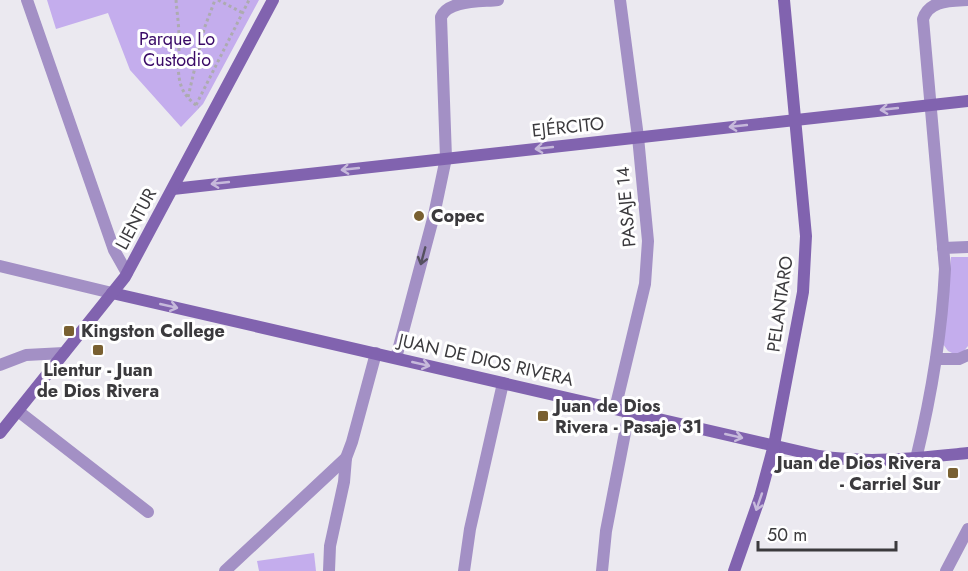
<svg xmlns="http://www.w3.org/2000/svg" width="968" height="571" font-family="Jost,sans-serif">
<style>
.green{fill:#c4aded}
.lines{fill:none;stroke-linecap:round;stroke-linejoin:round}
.path{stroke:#adabb0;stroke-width:3;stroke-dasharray:3 3;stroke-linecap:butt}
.street{stroke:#a390c5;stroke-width:12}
.secondary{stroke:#8163af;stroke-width:12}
.oneway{stroke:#c6b9db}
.oneway2{stroke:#55505f}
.poi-dot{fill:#796031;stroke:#fff;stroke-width:2}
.labels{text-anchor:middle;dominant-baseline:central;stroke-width:6;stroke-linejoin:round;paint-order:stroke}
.park-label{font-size:18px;fill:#3a0a67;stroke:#fff}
.street-label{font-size:18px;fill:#3b3a3d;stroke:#fff}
.poi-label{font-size:18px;font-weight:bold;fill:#3b3a3d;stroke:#fff;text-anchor:start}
</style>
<rect width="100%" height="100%" fill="#ebe9f0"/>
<g class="green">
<path d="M47,0H259L203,104L181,127L130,70L108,13L56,29Z"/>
<path d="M951,257H968V346L963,352L956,355L948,351L943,344Z"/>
<path d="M314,553L316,571H259L257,561Z"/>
</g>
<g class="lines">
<g class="path">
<path d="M176,0C177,12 179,26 179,38C180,65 171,89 199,107"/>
<path d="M218,0L243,13"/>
<path d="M188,97L204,29L215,0"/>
<path d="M196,105L249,0"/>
</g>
<g class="street">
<path d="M27,0L114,250L127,273"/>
<path d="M943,248L968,247"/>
<path d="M0,266L112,293"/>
<path d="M396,358L434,215L446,158L441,17C448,0 481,2 498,0"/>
<path d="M936,359H959L968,355"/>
<path d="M0,365L26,355L64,353"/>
<path d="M615,409L645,284L648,241L638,137L620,0"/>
<path d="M18,411L148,512"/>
<path d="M916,459C931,397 942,333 945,269L923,19C929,0 950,1 968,0"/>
<path d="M225,571L346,458"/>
<path d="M329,571L330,546L344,482L346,458L352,442L376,353"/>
<path d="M464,571L470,529L503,383"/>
<path d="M602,571L606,531L629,412"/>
<path d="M946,571L968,529"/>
</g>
<g class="secondary">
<path d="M173,189L968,101"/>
<path d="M112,293L819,456C869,464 918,458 968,453"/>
<path d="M0,433L125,277L273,0"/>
<path d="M734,571L760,497L774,445L803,292L806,236L784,0"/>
</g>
</g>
<defs><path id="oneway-shaft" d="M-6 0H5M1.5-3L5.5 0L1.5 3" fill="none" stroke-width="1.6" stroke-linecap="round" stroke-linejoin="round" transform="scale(1.5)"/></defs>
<g class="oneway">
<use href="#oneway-shaft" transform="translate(889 109) rotate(174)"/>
<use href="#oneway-shaft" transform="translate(738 126) rotate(174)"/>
<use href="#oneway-shaft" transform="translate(544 148) rotate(174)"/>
<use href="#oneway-shaft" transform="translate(350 169) rotate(174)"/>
<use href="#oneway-shaft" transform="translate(220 183) rotate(174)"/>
<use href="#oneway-shaft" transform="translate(169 306) rotate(13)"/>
<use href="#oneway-shaft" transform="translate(421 364) rotate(13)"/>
<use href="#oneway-shaft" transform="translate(734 436) rotate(13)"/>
<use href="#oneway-shaft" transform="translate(759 502) rotate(109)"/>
</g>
<use class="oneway2" href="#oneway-shaft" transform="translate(423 256) rotate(105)"/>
<g class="poi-dot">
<circle cx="419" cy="216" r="6"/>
<rect x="63" y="325" width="12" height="12" rx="3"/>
<rect x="92" y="344" width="12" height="12" rx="3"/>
<rect x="537" y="410" width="12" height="12" rx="3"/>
<rect x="947" y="467" width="12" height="12" rx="3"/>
</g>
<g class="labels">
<g class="park-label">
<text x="177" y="39">Parque Lo<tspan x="177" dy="21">Custodio</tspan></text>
</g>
<g class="street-label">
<text transform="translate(568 127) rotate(-6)">EJÉRCITO</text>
<text transform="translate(626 207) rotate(-95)">PASAJE 14</text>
<text transform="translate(136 219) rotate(-62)">LIENTUR</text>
<text transform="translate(780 304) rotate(-82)">PELANTARO</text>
<text transform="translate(486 360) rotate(13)">JUAN DE DIOS RIVERA</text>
</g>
<g class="poi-label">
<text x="431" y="216">Copec</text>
<text x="81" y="331">Kingston College</text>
<text x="98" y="370" text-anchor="middle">Lientur - Juan<tspan x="98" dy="21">de Dios Rivera</tspan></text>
<text x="555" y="406">Juan de Dios<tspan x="555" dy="21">Rivera - Pasaje 31</tspan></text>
<text x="941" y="463" text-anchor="end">Juan de Dios Rivera<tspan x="941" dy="21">- Carriel Sur</tspan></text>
</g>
</g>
<path d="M758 541v9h138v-9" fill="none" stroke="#3b3a3d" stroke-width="3"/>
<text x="767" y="541" font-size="18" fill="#3b3a3d" stroke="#ffffff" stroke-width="4.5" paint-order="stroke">50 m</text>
</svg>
